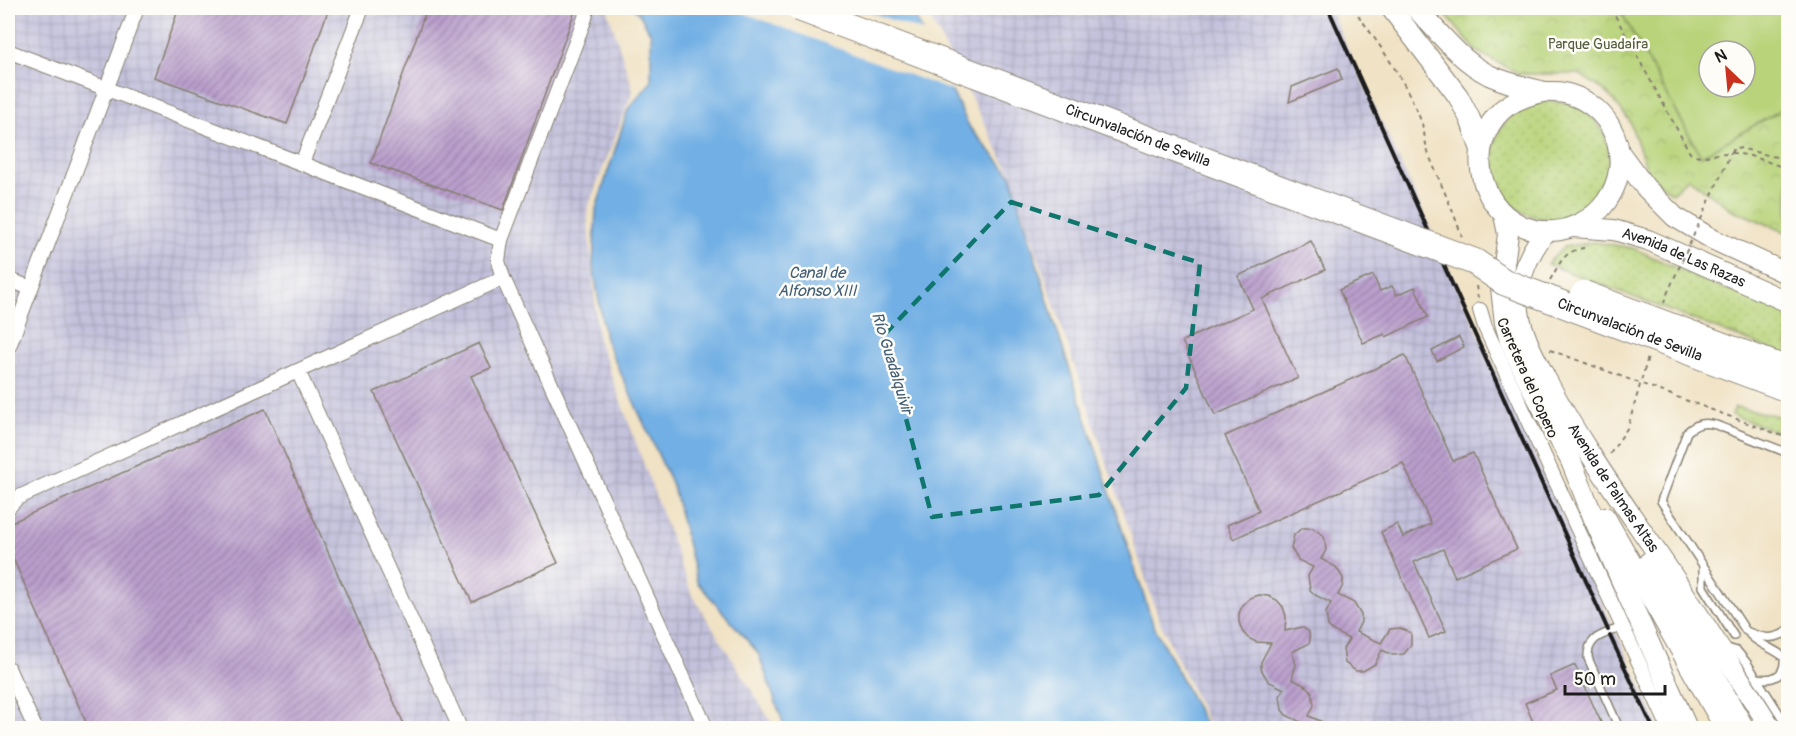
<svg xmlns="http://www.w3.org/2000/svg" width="1796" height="736" font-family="Pangolin,sans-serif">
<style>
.industrial{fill:url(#industrial-grid)}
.grass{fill:url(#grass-dots);stroke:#6a784a;stroke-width:1.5}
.park{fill:url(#park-crowns);stroke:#6a784a;stroke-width:1.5}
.pitch{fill:#b8d379;stroke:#6a784a;stroke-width:1.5;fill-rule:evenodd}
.water{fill:#71afe4;stroke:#466680;stroke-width:1.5}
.pier{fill:#f0e2c4}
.building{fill:url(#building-hatch)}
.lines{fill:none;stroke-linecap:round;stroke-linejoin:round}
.lane-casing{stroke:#867f70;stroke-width:10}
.street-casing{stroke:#867f70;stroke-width:16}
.secondary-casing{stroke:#867f70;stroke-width:22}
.path{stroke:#867f70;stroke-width:2;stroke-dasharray:4.5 4.5;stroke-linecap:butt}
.lane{stroke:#fff;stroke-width:7}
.street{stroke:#fff;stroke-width:14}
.secondary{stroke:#fff;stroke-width:20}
.rail{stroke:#1c1c1c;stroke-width:4}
.highway-bridge-casing{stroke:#867f70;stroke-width:28;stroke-linecap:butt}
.path-bridge{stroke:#867f70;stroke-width:2;stroke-dasharray:4.5 4.5;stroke-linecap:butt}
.highway-bridge{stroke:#fff;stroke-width:26}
.marked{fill:none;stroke:#0f766e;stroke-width:4.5;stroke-dasharray:12 8;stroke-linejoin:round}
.labels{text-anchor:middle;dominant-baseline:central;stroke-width:5;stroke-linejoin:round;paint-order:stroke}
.park-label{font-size:15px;fill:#535c3d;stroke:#fdfcf7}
.street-label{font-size:15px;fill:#1c1c1c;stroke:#fdfcf7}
.water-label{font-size:16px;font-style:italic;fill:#425e76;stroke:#fdfcf7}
</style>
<defs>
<pattern id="industrial-grid" width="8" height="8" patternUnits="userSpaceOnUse" patternTransform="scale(1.5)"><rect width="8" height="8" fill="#c3c1db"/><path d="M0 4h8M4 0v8" fill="none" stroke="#a7a5bb"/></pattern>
<pattern id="grass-dots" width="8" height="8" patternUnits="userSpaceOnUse" patternTransform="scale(1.5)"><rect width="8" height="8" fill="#b8d379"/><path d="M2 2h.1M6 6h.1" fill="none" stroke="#9eb568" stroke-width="1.8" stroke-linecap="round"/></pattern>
<pattern id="park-crowns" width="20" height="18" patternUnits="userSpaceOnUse" patternTransform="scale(1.5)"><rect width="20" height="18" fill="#b8d379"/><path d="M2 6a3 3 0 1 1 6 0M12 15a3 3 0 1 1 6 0" fill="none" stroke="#9eb568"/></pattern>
<pattern id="building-hatch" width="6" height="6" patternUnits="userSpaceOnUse" patternTransform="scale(1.5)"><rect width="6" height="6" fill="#ba9fcc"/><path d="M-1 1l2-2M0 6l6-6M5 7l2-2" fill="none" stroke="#9681a5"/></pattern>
</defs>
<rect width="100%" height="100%" fill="#fdfcf7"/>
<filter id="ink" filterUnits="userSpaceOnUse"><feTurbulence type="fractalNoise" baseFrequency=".0167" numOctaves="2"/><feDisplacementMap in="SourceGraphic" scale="12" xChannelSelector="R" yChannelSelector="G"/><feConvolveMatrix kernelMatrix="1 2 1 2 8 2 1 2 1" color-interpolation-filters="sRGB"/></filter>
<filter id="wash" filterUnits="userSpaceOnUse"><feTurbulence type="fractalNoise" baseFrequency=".008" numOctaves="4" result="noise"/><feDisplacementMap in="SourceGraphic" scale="24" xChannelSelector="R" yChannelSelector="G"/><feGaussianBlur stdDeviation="1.35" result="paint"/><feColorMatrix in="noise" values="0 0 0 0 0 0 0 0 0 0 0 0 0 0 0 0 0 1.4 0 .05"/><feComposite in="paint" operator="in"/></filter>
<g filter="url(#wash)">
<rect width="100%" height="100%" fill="#f0e2c4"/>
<g class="industrial">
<path d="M8,8H607L633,90L587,210L598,339L691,593L775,728H8Z"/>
<path d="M925,8H1329L1660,728H1210L1160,622L1011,175Z"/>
</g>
<g class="grass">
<circle cx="1551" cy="160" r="59"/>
<path d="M1594,242L1633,248L1702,280L1788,312V356L1547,264L1564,247Z"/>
<path d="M1735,407L1788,418V436L1732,415Z"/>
</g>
<path class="park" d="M1440,8H1619L1701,156L1788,106V233L1731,209L1688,178L1672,193L1649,175L1629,120L1606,92L1579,74H1520L1477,52Z"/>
<path class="pitch" d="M1619,8H1788V106L1701,156ZM1709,51H1745V87H1709Z"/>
<path class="water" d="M633,8H911L970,128L1011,175L1053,318L1153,624L1207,728H785L758,653L697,582L673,487L605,339L593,265L596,209L628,109L651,82V34L640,15Z"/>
<path class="pier" d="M731,8H859L927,33L955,92Z"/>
<g id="blocks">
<g class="building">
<path d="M179,8H329L287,124L154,77Z"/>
<path d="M427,8H576L503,210L371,163Z"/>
<path d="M1338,68L1342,80L1289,102L1292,87Z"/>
<path d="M1311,241L1325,270L1262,299L1298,378L1215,415L1182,341L1253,309L1238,276Z"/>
<path d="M1373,275L1380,291L1392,286L1397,295L1415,287L1428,317L1386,337L1385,334L1363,343L1339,290Z"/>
<path d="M1459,337L1464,347L1437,361L1432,351Z"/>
<path d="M479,343L491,368L471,376L558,563L472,602L374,392Z"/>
<path d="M1405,355L1453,461L1473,453L1517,549L1455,577L1443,549L1414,562L1446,631L1429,638L1381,532L1397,524L1403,537L1431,524L1403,463L1233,539L1227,525L1259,511L1225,436Z"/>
<path d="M265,409L406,729H89L8,547V532L10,523Z"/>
<path d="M1302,528H1313L1324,536L1326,550L1321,559L1336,567L1343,578V585L1338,595L1354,603L1361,615V622L1356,632L1381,643L1390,629L1400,628L1411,633V645L1404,654L1393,655L1382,650L1375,664L1363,671H1356L1345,663L1343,649L1349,639L1333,631L1328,626L1326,613L1331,603L1315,595L1310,590L1308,576L1313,567L1298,560L1291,548L1294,535Z"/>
<path d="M1259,595L1268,596L1277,600L1283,607L1286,616L1285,631L1302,627L1309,632L1310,641L1308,644L1292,652L1296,664L1292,679L1308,687L1312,692L1314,705L1309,716L1338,729H1300L1303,723L1286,715L1282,710L1280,696L1284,689L1268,681L1261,669V662L1271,643L1256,642L1248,638L1242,631L1239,622V613L1243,605L1250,598Z"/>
<path d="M1575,665L1604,729H1536L1525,703L1557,690L1550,676Z"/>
</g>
</g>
</g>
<g filter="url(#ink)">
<use href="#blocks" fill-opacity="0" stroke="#867f70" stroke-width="1.5"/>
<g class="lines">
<g class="lane-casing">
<g id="lane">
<path d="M1788,453L1716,425C1704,422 1697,423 1687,432L1661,501L1746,631C1762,638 1773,641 1788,631"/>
<path d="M1703,565V587L1734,636"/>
<path d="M1750,635C1760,645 1773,648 1784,657C1786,676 1773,681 1757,678"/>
<path d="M1724,647L1737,651L1747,663L1788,727"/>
<path d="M1619,728L1588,658C1587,636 1604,635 1622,627"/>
</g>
</g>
<g class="street-casing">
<g id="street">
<path d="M587,8L585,18L501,240L498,261L503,278L706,728"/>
<path d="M8,51L501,240"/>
<path d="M302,163L362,8"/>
<path d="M8,279L30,288"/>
<path d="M1480,310L1485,327L1669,728"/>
<path d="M8,349L137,8"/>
<path d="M298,371L460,728"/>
<path d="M8,508L17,498L503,278"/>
<path d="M8,668L35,728"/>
</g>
</g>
<g class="secondary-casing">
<g id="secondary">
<path d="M1391,8L1458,96L1470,119L1481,150"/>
<path d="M1416,8C1438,31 1459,60 1489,75C1502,81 1526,88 1541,91C1548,93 1556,91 1564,93C1583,97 1600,109 1610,126C1618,140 1621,155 1619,170C1616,192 1602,213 1581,223C1562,233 1540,234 1520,225C1477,204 1466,144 1502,110C1514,100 1528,95 1543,92"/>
<path d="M1619,152L1645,187L1675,217L1714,240L1788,274"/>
<path d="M1504,215L1508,234L1501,288L1505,323L1510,341L1530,384L1571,461L1594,519L1687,728"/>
<path id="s1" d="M1573,227L1614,230L1648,240L1788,302"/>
<path id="s2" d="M1546,231C1528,254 1516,282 1519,311C1522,335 1535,358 1546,379C1580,444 1623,503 1664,563C1701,618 1736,673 1771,728"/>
<path d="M1605,517L1725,728"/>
<path d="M1649,562L1744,728"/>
</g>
</g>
<g class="path">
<path d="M1353,8C1378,43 1408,83 1422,124C1425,134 1425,145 1429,155C1440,183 1453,209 1462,237"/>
<path d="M1611,8L1690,153C1706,160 1715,152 1732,153C1751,154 1770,163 1788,169"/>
<path d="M1731,153L1735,147L1788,160"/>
<path d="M1550,280C1562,260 1563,251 1588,247"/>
<path d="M1476,286L1478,298"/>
<path d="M1664,303L1667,294"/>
<path d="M1550,350L1788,438"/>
<path d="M1610,454L1628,427L1648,357"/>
</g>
<use href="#lane" class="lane"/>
<use href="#street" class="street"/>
<use href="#secondary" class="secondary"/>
<g class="rail">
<path d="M1328,8L1608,630"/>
<path d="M1610,636L1653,728"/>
</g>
<g class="highway-bridge-casing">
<g id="highway-bridge">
<path id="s3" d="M799,8L1475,262L1504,282L1788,389"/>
<path d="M1584,294L1788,370"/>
</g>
</g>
<path class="path-bridge" d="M1667,294L1731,153"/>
<use href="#highway-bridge" class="highway-bridge"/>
</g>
</g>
<path class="marked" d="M1011,202L1200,263L1186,388L1099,495L932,517L884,335Z"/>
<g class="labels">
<g class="park-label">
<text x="1598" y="44">Parque Guadaíra</text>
</g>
<g class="street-label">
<text stroke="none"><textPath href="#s3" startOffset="362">Circunvalación de Sevilla</textPath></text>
<text stroke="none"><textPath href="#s1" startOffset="116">Avenida de Las Razas</textPath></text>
<text stroke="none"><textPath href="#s3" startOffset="892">Circunvalación de Sevilla</textPath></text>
<text transform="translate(1527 378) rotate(66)">Carretera del Copero</text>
<text stroke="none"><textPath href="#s2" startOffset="288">Avenida de Palmas Altas</textPath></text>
</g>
<g class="water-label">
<text x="817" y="273">Canal de<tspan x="817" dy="18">Alfonso XIII</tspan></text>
<text transform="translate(892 363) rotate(73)">Río Guadalquivir</text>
</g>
</g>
<rect width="1796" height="736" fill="none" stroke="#fdfcf7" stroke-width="30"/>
<g transform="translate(1727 69) rotate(334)"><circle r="28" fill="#fdfcf7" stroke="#a3a29f" stroke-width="1.5"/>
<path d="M0-4.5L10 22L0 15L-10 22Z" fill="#c8321e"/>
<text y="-9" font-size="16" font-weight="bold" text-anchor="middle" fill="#1c1c1c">N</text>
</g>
<path d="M1565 685v9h100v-9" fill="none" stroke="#1c1c1c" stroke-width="3"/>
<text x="1574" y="685" font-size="18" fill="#1c1c1c" stroke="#fdfcf7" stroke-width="4.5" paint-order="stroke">50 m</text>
</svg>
